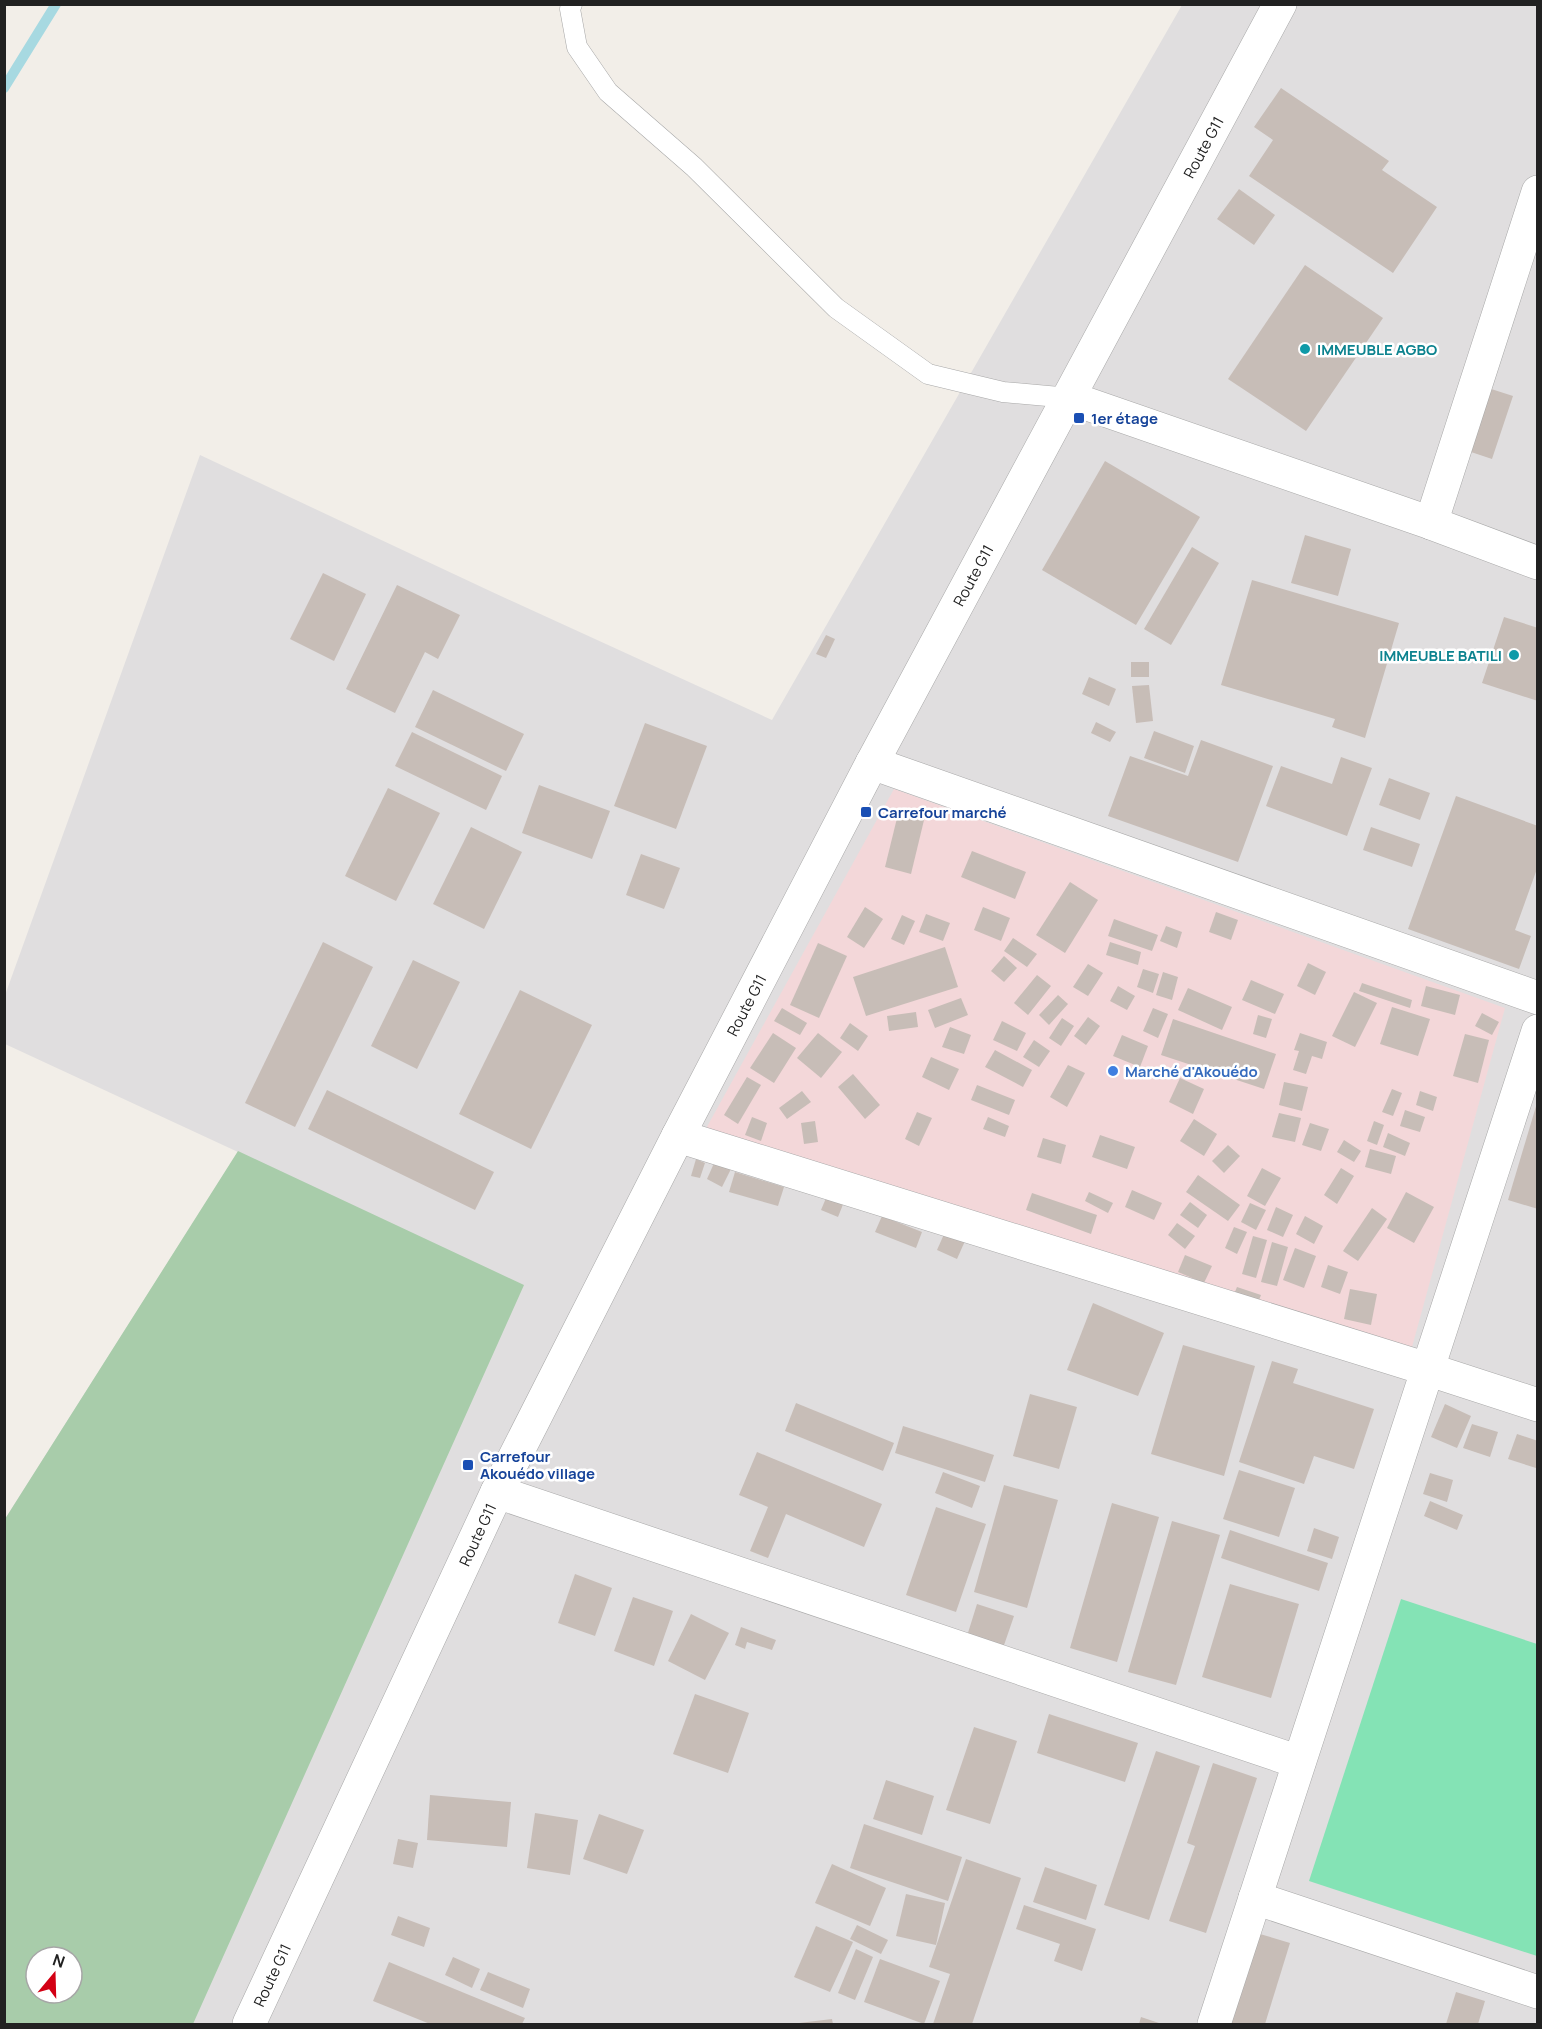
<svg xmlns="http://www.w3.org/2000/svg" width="1542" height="2029" font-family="Manrope,sans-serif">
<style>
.residential{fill:#e0dedf;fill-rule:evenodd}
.commercial{fill:#f3d7d9}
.cemetery{fill:#a8ccaa;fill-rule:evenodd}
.pitch{fill:#84e3b5}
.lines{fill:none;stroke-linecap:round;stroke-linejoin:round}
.stream{stroke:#a7d9e1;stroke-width:10}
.building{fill:#c7bdb7}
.service-casing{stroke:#a8a8a8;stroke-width:21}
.minor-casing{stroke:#a8a8a8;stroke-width:34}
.tertiary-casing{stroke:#a8a8a8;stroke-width:34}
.service{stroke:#fff;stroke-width:20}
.minor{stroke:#fff;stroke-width:33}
.tertiary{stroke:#fff;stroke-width:33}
.culture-dot{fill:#0f9aa8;stroke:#fff;stroke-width:2}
.transit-dot{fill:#1a4fb4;stroke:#fff;stroke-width:2}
.shop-dot{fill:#3f7fe0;stroke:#fff;stroke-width:2}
.labels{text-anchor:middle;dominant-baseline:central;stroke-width:5;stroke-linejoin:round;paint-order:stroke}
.street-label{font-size:15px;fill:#212121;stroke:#fff}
.culture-label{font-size:15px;font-weight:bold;fill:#0d838f;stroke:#fff;text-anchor:start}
.transit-label{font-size:15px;font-weight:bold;fill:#164399;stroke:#fff;text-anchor:start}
.shop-label{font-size:15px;font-weight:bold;fill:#366cbe;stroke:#fff;text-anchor:start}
</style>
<rect width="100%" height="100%" fill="#f2eee8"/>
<path class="residential" d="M1182,5H1537V2024H5V1519L238,1152L5,1044L4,998L200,455L490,591L772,720ZM36,1957H72V1993H36Z"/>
<path class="commercial" d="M894,789L1505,1008L1412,1347L703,1134Z"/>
<path class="cemetery" d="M238,1151L524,1285L193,2024H5V1519ZM36,1957H72V1993H36Z"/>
<path class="pitch" d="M1401,1599L1537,1644V1956L1309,1881Z"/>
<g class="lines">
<path class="stream" d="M4,88L56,4"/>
</g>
<g class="building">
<path d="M1281,88L1389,161L1382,170L1437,207L1393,273L1249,176L1273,140L1254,127Z"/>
<path d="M1239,189L1275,215L1254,245L1217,219Z"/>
<path d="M1305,265L1383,318L1306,431L1228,379Z"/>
<path d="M1485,387L1513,396L1492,459L1465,450Z"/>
<path d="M1105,461L1200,517L1136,625L1042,570Z"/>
<path d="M1305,535L1351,549L1338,596L1291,583Z"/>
<path d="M1192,547L1219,563L1171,645L1144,629Z"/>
<path d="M323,573L366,594L334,661L290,639Z"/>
<path d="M1252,580L1399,623L1365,738L1332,727L1335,719L1221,685Z"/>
<path d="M397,585L460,615L438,659L425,652L395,713L346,689Z"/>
<path d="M1504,617L1538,628V701L1482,683Z"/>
<path d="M826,635L835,639L826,658L816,654Z"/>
<rect x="1131" y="662" width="18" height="15"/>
<path d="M1089,677L1116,689L1109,706L1082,694Z"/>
<path d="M1149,685L1153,721L1136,723L1132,686Z"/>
<path d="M433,690L524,734L506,771L415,727Z"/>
<path d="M1096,722L1116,732L1110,742L1091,733Z"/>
<path d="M645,723L707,746L676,829L614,806Z"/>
<path d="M1154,731L1194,746L1185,773L1144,758Z"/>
<path d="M412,732L502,776L486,810L395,766Z"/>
<path d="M1201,740L1273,766L1238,862L1108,816L1130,756L1188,776Z"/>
<path d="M1341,757L1372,768L1347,836L1266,806L1281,766L1332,784Z"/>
<path d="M1389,778L1430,793L1420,820L1379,805Z"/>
<path d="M539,785L610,811L592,859L522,833Z"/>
<path d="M388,788L440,813L396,901L345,876Z"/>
<path d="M1456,796L1538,826V866L1515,930L1531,936L1519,969L1408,929Z"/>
<path d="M899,810L925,816L911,874L885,867Z"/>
<path d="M471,827L522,852L484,929L433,904Z"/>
<path d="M1371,827L1420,844L1412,867L1363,850Z"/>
<path d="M972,851L1026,872L1015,899L961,877Z"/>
<path d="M641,854L680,868L664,909L626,895Z"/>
<path d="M1070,882L1098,900L1065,953L1036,935Z"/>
<path d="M865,907L883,919L864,948L847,937Z"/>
<path d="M983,907L1010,918L1001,941L974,930Z"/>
<path d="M1216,912L1238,920L1231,940L1209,932Z"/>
<path d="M926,914L950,923L943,941L919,932Z"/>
<path d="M902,915L915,921L904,945L891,939Z"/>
<path d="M1114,919L1158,935L1152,951L1108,936Z"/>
<path d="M1166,926L1182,932L1177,948L1160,941Z"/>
<path d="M1013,938L1037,954L1027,967L1004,951Z"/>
<path d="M323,942L373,967L295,1127L245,1103Z"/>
<path d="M1110,942L1141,952L1138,965L1106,955Z"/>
<path d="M818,943L847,956L819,1018L790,1005Z"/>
<path d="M945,947L958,987L866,1016L853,977Z"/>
<path d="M1004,956L1017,968L1004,982L991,971Z"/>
<path d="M413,960L460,982L417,1069L371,1046Z"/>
<path d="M1308,963L1326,972L1315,995L1297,986Z"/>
<path d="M1088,964L1103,973L1088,996L1073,987Z"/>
<path d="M1143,969L1159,974L1153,993L1137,987Z"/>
<path d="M1163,972L1178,977L1172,1000L1156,995Z"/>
<path d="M1037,975L1051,986L1028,1015L1014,1003Z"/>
<path d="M1251,980L1284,994L1275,1014L1242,1000Z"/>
<path d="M1362,983L1412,1000L1410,1008L1359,991Z"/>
<path d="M1118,986L1135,996L1127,1010L1110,1001Z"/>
<path d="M1426,986L1460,995L1455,1015L1421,1006Z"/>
<path d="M1188,988L1232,1007L1222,1030L1178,1010Z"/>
<path d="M520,990L592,1025L531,1149L459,1114Z"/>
<path d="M1354,992L1377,1003L1355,1047L1332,1036Z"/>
<path d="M1058,995L1068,1004L1049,1025L1039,1015Z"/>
<path d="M961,998L968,1015L935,1028L928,1010Z"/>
<path d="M1392,1007L1430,1019L1418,1056L1380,1044Z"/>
<path d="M782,1008L807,1023L800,1035L774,1021Z"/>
<path d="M1153,1008L1168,1014L1158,1038L1143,1031Z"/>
<path d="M916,1012L918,1027L889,1031L887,1016Z"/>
<path d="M1482,1013L1499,1022L1492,1035L1475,1026Z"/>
<path d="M1258,1015L1272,1019L1266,1038L1253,1034Z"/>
<path d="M1088,1017L1100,1026L1086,1045L1074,1036Z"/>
<path d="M1062,1018L1074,1026L1061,1046L1049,1038Z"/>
<path d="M1173,1019L1276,1054L1264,1089L1161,1055Z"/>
<path d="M1002,1021L1026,1033L1017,1051L993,1040Z"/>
<path d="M850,1023L868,1036L858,1051L840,1038Z"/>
<path d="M950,1027L971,1035L964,1054L942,1047Z"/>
<path d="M773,1033L796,1048L774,1083L750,1068Z"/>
<path d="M818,1033L842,1052L821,1078L797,1058Z"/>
<path d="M1300,1033L1327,1042L1322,1059L1312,1056L1306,1074L1293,1070L1299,1051L1294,1050Z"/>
<path d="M1465,1034L1489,1040L1478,1083L1453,1076Z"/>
<path d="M1122,1035L1148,1046L1140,1067L1113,1056Z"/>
<path d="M1034,1040L1050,1051L1039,1067L1023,1057Z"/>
<path d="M995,1050L1032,1070L1023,1087L985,1067Z"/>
<path d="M931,1057L959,1069L949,1090L922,1077Z"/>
<path d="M1068,1065L1085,1073L1067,1107L1050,1097Z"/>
<path d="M853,1074L880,1105L865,1119L838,1087Z"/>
<path d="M747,1077L761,1085L738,1124L724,1115Z"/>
<path d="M1180,1078L1204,1089L1193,1114L1169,1102Z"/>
<path d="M1284,1082L1308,1087L1302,1111L1279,1105Z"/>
<path d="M977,1085L1015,1100L1009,1115L971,1100Z"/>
<path d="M1392,1089L1402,1093L1393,1116L1382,1112Z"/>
<path d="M327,1090L494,1172L475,1210L308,1129Z"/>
<path d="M802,1091L811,1102L787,1119L779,1108Z"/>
<path d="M1420,1091L1437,1097L1433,1111L1416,1105Z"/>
<path d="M1537,1103H1538V1209L1508,1200Z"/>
<path d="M1405,1110L1425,1117L1420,1132L1400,1126Z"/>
<path d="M917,1112L932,1118L919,1146L905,1139Z"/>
<path d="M1279,1113L1301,1118L1295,1142L1272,1137Z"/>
<path d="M752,1117L767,1123L761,1141L745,1135Z"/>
<path d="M988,1117L1009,1126L1005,1137L983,1129Z"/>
<path d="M1194,1119L1217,1134L1204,1156L1180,1141Z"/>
<path d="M815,1121L818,1142L804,1144L801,1123Z"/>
<path d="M1374,1121L1384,1125L1377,1145L1367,1141Z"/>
<path d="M1310,1123L1329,1129L1321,1151L1302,1145Z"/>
<path d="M1388,1133L1410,1143L1405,1156L1383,1147Z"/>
<path d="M1100,1135L1135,1147L1127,1169L1092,1157Z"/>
<path d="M1043,1138L1066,1145L1061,1164L1037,1157Z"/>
<path d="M1344,1140L1361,1151L1354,1162L1337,1152Z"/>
<path d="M1228,1145L1240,1156L1224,1173L1212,1161Z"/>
<path d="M1370,1149L1396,1156L1391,1174L1365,1167Z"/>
<path d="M696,1159L705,1163L700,1178L691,1176Z"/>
<path d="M715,1161L731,1169L722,1187L707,1179Z"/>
<path d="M1262,1168L1281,1178L1265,1206L1247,1196Z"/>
<path d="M1341,1168L1354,1176L1337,1204L1324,1195Z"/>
<path d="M735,1172L784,1187L778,1206L729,1192Z"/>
<path d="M1198,1175L1240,1205L1228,1221L1186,1192Z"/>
<path d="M1132,1190L1162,1203L1154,1220L1125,1207Z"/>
<path d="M829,1191L846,1197L838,1217L821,1210Z"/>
<path d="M1089,1192L1113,1203L1108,1213L1085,1201Z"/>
<path d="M1406,1192L1434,1207L1414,1243L1387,1228Z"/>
<path d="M1032,1193L1097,1215L1091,1234L1026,1210Z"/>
<path d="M1190,1202L1207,1215L1198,1228L1180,1215Z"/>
<path d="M1250,1203L1266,1210L1256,1230L1241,1222Z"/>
<path d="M1276,1207L1293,1215L1283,1237L1267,1230Z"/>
<path d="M1372,1208L1387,1219L1358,1261L1343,1251Z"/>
<path d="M882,1216L922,1232L916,1248L875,1232Z"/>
<path d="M1305,1216L1323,1226L1314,1244L1296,1234Z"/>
<path d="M949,1223L969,1232L957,1259L937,1250Z"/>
<path d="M1177,1223L1195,1236L1185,1249L1168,1235Z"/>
<path d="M1234,1227L1247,1232L1237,1254L1225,1248Z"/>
<path d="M1253,1236L1267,1240L1256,1278L1242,1274Z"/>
<path d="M1272,1242L1288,1247L1277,1286L1261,1282Z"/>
<path d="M1295,1248L1316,1256L1304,1288L1283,1280Z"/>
<path d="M1185,1255L1212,1266L1204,1283L1178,1272Z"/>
<path d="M1328,1265L1348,1272L1340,1294L1321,1287Z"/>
<path d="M1237,1287L1261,1295L1256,1308L1232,1299Z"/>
<path d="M1350,1289L1377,1294L1371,1325L1344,1319Z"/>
<path d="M1093,1303L1164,1333L1138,1396L1067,1370Z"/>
<path d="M1183,1345L1255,1366L1224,1476L1151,1454Z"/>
<path d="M1272,1361L1298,1369L1293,1383L1374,1409L1354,1469L1314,1456L1304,1484L1239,1462Z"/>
<path d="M1030,1394L1077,1407L1059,1469L1013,1456Z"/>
<path d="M796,1403L894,1443L883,1471L785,1431Z"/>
<path d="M1445,1404L1471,1416L1457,1448L1431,1437Z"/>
<path d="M1472,1424L1498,1432L1490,1457L1463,1448Z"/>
<path d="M903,1426L994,1455L985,1482L895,1453Z"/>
<path d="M1517,1434L1538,1441L1536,1468L1508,1459Z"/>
<path d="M757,1452L882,1504L864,1547L786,1514L768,1558L750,1551L768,1507L739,1495Z"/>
<path d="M1239,1470L1295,1488L1279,1537L1223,1519Z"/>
<path d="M943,1472L980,1486L972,1508L935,1493Z"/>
<path d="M1430,1473L1453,1480L1447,1502L1423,1494Z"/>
<path d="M1004,1485L1058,1500L1027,1608L974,1592Z"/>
<path d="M1430,1501L1463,1515L1457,1530L1424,1516Z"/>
<path d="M1112,1503L1159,1517L1117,1662L1070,1648Z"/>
<path d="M936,1507L986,1524L956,1612L906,1595Z"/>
<path d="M1172,1521L1220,1535L1176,1685L1128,1672Z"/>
<path d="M1314,1528L1339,1537L1332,1559L1307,1551Z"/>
<path d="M1230,1530L1328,1563L1319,1591L1221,1558Z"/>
<path d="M575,1574L612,1588L595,1636L558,1623Z"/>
<path d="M1230,1584L1299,1604L1271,1698L1202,1677Z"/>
<path d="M633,1597L673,1611L654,1666L614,1651Z"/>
<path d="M977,1604L1014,1616L1003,1648L967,1636Z"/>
<path d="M691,1614L729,1633L705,1680L668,1661Z"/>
<path d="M741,1627L776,1640L772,1650L747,1642L745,1649L735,1645Z"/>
<path d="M695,1694L749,1713L728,1773L673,1754Z"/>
<path d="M1049,1714L1138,1743L1125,1782L1037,1753Z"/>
<path d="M974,1727L1017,1741L990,1824L946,1810Z"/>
<path d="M1156,1751L1200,1766L1149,1920L1104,1905Z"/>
<path d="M1213,1763L1257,1778L1206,1933L1169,1921L1195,1846L1187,1843Z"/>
<path d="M886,1780L934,1796L922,1835L873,1819Z"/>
<path d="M430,1795L511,1802L507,1847L427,1840Z"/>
<path d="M535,1813L578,1820L570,1875L527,1868Z"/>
<path d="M599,1814L644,1830L627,1874L583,1859Z"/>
<path d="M864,1824L962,1857L948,1901L850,1868Z"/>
<path d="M398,1839L418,1843L413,1868L393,1864Z"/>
<path d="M966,1859L1021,1878L972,2024H933L950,1974L929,1967Z"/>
<path d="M832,1864L886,1888L870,1926L815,1903Z"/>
<path d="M1045,1867L1097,1885L1086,1920L1033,1902Z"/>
<path d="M906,1894L945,1903L936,1945L896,1936Z"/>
<path d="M1024,1905L1096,1929L1082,1971L1054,1961L1060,1944L1016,1929Z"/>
<path d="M398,1916L430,1928L424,1947L391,1935Z"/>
<path d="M857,1925L888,1940L881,1954L850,1939Z"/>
<path d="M816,1926L853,1942L830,1992L794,1977Z"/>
<path d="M1260,1934L1290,1943L1265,2024H1231Z"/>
<path d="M856,1949L873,1957L855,2000L838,1993Z"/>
<path d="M453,1957L480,1969L472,1988L445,1975Z"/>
<path d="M880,1959L940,1981L924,2024L864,2002Z"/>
<path d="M389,1962L525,2018L522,2024H430L373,2001Z"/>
<path d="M488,1972L530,1989L523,2008L480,1990Z"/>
<path d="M1456,1992L1485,2001L1478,2024H1446Z"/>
<path d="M1141,2017L1162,2024H1139Z"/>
<path d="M832,2019L833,2024H799V2023Z"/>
</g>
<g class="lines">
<g class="service-casing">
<path id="service" d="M572,4L570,9L577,47L608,92L694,167L836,308L928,374L1003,392L1070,398"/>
</g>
<g class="minor-casing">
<g id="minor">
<path d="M1070,398L1431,523L1538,563"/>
<path d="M1431,523L1538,192"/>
<path d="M872,763L1538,998"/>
<path d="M678,1136L1427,1369L1538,1405"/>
<path d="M497,1492L1299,1762"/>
<path d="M1255,1898L1538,1992"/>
<path d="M1214,2024L1538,1031"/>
</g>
</g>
<g class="tertiary-casing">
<g id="tertiary">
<path id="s1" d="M249,2024L497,1492L678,1136L872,763L1280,4"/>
</g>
</g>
<use href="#service" class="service"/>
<use href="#minor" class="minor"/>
<use href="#tertiary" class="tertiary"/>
</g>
<g class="culture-dot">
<circle cx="1305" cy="349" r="6"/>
<circle cx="1514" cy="655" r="6"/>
</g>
<g class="transit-dot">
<rect x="1073" y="412" width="12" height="12" rx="3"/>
<rect x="860" y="806" width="12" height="12" rx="3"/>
<rect x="462" y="1459" width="12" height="12" rx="3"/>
</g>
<circle class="shop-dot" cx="1113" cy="1071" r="6"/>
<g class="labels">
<g class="street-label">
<text stroke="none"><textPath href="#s1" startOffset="2106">Route G11</textPath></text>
<text stroke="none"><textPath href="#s1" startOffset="1620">Route G11</textPath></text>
<text stroke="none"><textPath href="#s1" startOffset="1134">Route G11</textPath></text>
<text stroke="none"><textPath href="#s1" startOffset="540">Route G11</textPath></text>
<text stroke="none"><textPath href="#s1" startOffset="54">Route G11</textPath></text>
</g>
<g class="culture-label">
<text x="1317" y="349">IMMEUBLE AGBO</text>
<text x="1502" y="655" text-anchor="end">IMMEUBLE BATILI</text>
</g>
<g class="transit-label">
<text x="1091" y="418">1er étage</text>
<text x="878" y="812">Carrefour marché</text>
<text x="480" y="1456">Carrefour<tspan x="480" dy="17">Akouédo village</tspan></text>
</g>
<g class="shop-label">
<text x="1125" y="1071">Marché d'Akouédo</text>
</g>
</g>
<rect width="1542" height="2029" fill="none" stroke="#212121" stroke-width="12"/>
<g transform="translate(54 1975) rotate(19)"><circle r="28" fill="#ffffff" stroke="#a6a6a6" stroke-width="1.5"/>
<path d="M0-4.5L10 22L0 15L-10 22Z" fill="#d30014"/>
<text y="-9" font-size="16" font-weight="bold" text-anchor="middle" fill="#212121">N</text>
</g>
</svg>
